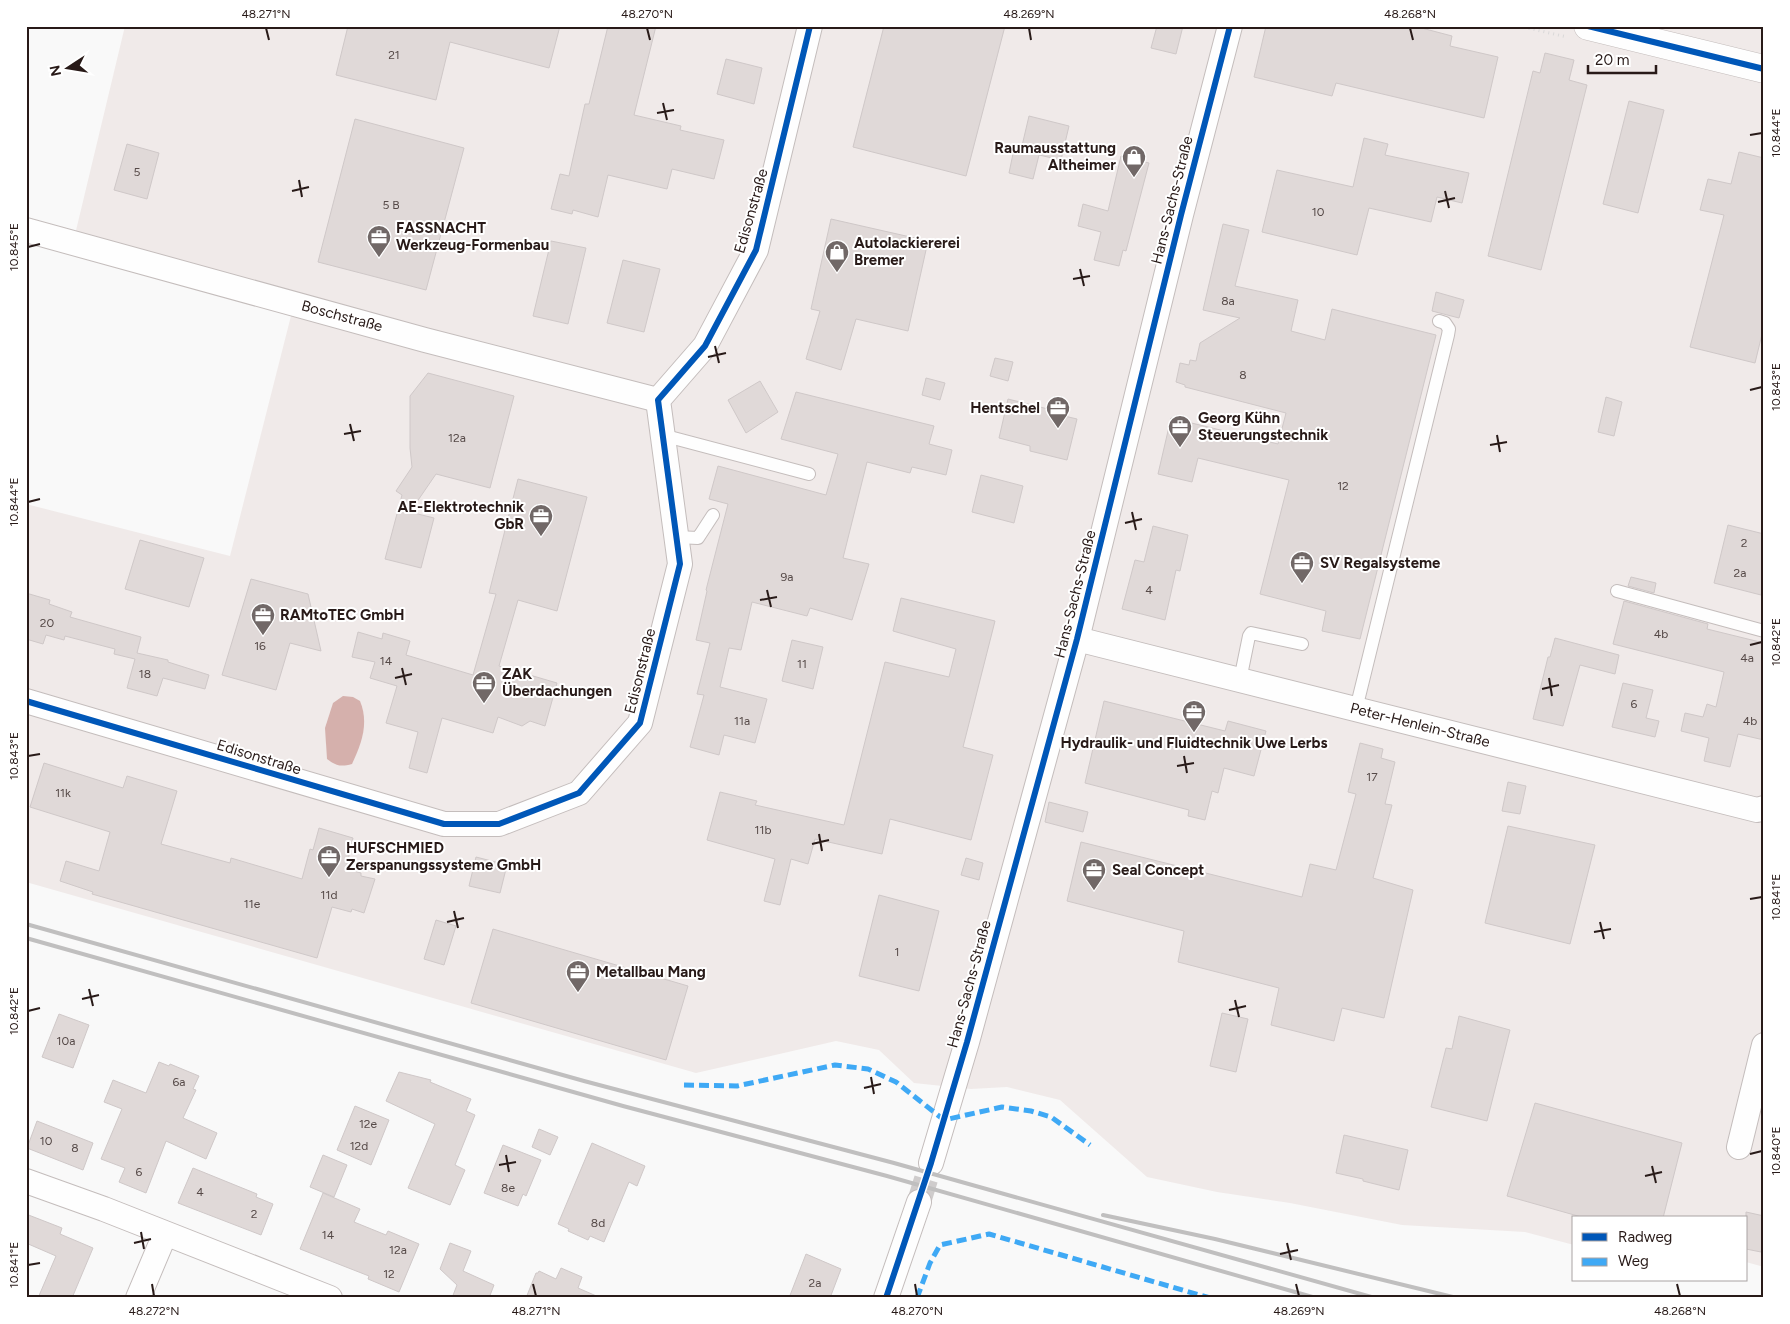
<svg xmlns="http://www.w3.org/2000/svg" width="1790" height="1324" font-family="Figtree,sans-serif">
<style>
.built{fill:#f0eae9}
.water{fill:#d5b0ac}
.building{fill:#e0d9d8;stroke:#cfc8c8}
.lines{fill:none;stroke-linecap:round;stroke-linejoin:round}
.minor-tunnel{stroke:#cfcccc;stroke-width:24;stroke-dasharray:24 12;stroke-linecap:butt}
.service-casing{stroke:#c4bdbc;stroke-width:14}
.minor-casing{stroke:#c4bdbc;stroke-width:26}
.tertiary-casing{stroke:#c4bdbc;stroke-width:29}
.path{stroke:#dad9d9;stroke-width:3;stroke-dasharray:1 4;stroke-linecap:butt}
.service{stroke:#fefefe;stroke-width:12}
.minor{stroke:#fefefe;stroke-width:24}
.tertiary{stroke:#fefefe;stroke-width:28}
.rail{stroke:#c0bfbf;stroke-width:4}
.quiet{stroke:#3fa9f5;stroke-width:5;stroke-dasharray:10 5;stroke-linecap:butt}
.cycleway-casing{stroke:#fff;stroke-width:9}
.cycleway{stroke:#0057b8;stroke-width:6}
.ticks{fill:none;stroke:#281a18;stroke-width:2}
.labels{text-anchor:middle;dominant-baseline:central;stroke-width:4;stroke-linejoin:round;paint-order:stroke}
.number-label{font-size:12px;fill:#564a48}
.poi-label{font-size:15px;font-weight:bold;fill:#281a18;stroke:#fff;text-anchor:start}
.street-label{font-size:15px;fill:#281a18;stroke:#fff}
.neatline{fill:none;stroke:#281a18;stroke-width:2}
.ticks-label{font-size:12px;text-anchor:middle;fill:#281a18}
</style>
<rect width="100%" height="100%" fill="#f9f9f9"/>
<path class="built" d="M125,26H1764V1267L1746,1262V1218H1574V1245L1525,1232L1402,1225L1290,1203L1217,1192L1147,1177L1060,1100L1007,1087L971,1089L914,1083L879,1050L836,1041L696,1073L26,882V504L230,556L294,304L73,243Z"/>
<path class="water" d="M343,696L353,697L360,701C369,723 362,743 352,764C341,767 336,766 327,759L325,728L333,703Z"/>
<g class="building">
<path d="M348,26H560L549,68L450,42L436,100L336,75Z"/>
<path d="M608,26H656L634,115L681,126L680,130L724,140L714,179L672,169L667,189L608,175L598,217L573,210L572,214L551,209L560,174L569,176L585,104H589Z"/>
<path d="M884,26H1005L966,176L853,147Z"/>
<path d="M1157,26H1183L1176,54L1151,48Z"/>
<path d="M1266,26H1414L1452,36L1450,46L1498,57L1484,118L1336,83L1332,96L1254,77Z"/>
<path d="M1545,53L1574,60L1569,80L1587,85L1541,270L1488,256L1533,71L1540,73Z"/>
<path d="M726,59L762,68L754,104L717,94Z"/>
<path d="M1629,101L1664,110L1638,213L1603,204Z"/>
<path d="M1029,116L1069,126L1061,160L1039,155L1033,179L1009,173L1014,149L1021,150Z"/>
<path d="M355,119L464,148L426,290L318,262Z"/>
<path d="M1364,138L1388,144L1385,155L1469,173L1462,203L1437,197L1431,222L1369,208L1357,255L1262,232L1277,170L1353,187Z"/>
<path d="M127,144L159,153L147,199L114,190Z"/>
<path d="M1739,152L1764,158V326L1755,363L1690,347L1724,215L1700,210L1708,179L1731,184Z"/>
<path d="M1121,156L1149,163L1126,251L1123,250L1119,266L1094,260L1101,232L1078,226L1083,204L1108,211Z"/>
<path d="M831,219L928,241L908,331L856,319L841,370L806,359L820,311L811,309Z"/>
<path d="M1223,224L1249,230L1235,286L1298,300L1291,331L1325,340L1332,309L1436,335L1360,639L1322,631L1326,611L1260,594L1289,480L1198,458L1192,482L1158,474L1171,418L1278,444L1286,413L1185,387V385L1176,382L1180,363L1189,365L1190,360L1196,361L1200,343L1240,318L1203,310Z"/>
<path d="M551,241L586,248L568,324L533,316Z"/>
<path d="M623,260L660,269L644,332L607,323Z"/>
<path d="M1436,292L1464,300L1459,318L1432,311Z"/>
<path d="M995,358L1013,362L1008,381L990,376Z"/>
<path d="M428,373L514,396L490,488L436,474L410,512L434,518L421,568L385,559L402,495L396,491L412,467L410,448V396Z"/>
<path d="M926,378L945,383L940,400L922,395Z"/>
<path d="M760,381L778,412L746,433L728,400Z"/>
<path d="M796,392L934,426L929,444L952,450L946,475L912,467L910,473L867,462L843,558L869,564L852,620L810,608L807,616L752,602L741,650L729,648L720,687L767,699L755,743L724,735L719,755L690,747L704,695L697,694L710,643L696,640L707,591L706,590L728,504L709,499L718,466L826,495L838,454L781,439Z"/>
<path d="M1606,397L1622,402L1614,436L1598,432Z"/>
<path d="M1008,399L1052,410V413L1077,419L1067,460L1030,451V446L999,438Z"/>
<path d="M981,475L1023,486L1014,523L972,512Z"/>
<path d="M518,479L587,497L557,611L518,600L499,666L557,683L545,726L530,721L522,726L498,717L493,733L442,718L427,773L409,768L418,732L386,723L397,686L370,678L375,662L352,657L358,632L382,639L383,633L410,641L406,655L473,675L496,594L489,593Z"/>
<path d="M1728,525L1764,534V583L1761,595L1714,583Z"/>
<path d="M1153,526L1188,535L1180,571L1176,570L1165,620L1122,609L1135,560L1144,562Z"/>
<path d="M140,540L204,558L189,607L125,589Z"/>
<path d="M1631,577L1656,583L1654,593L1628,586Z"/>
<path d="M251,579L308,594L321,651L290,643L276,690L222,675Z"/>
<path d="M26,593L50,600L49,604L72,612L70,617L141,637L137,653L168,660V662L209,675L205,689L163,678L157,696L127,688L135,659L114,654L115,649L65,636L64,640L46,635L43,644L26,639Z"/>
<path d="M901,598L995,621L963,747L993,755L971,840L890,819L882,854L815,839L808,864L791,859L780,905L764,901L775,859L707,840L720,792L757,801L755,805L844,825L885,662L949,677L956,649L893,631Z"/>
<path d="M1624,601L1708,624L1707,629L1764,643V740L1738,734L1730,767L1704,761L1709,738L1681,731L1685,713L1703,717L1707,704L1716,707L1724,672L1613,644Z"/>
<path d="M1555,638L1619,655L1615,674L1580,665L1563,726L1533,719L1548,657H1550Z"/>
<path d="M792,640L823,647L813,689L782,681Z"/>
<path d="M1623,683L1653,690L1646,718L1659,721L1655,737L1612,727Z"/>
<path d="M1104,701L1225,731L1228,721L1266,731L1254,776L1224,768L1218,793L1212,791L1205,820L1188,816L1189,810L1085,783Z"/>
<path d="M1360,743L1383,749L1381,758L1395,762L1385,804L1392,805L1373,878L1413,890L1384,1018L1342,1008L1334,1041L1271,1025L1279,988L1178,962L1184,931L1067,901L1081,842L1302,897L1310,864L1336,870L1356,794L1348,792Z"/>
<path d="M44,763L123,788L127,776L177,791L161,844L230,863L231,858L302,879L310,849L313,850L319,828L353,838L346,869L361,873V876L375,879L364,913L352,909L351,912L332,907L317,958L92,894L93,892L60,881L66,861L99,871L110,832L30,807Z"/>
<path d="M1508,782L1526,786L1520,814L1502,811Z"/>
<path d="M1049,802L1088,812L1083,832L1045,822Z"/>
<path d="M1508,826L1595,845L1570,944L1485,923Z"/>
<path d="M476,857L507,865L500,893L469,886Z"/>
<path d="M966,858L983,863L979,880L961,875Z"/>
<path d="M879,895L939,911L919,991L859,976Z"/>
<path d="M436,920L456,926L444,965L424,959Z"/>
<path d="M493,929L688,986L666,1060L471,1003Z"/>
<path d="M1222,1013L1248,1019L1236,1072L1210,1066Z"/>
<path d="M59,1014L89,1025L73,1068L42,1057Z"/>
<path d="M1459,1016L1510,1030L1487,1121L1431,1107L1446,1048L1452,1049Z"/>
<path d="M159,1062L169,1066L170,1064L199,1076L193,1089L196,1090L183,1118L217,1133L206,1159L166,1141L146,1193L119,1182L125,1168L101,1159L122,1109L104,1102L113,1080L146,1093Z"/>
<path d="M399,1072L431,1080L430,1082L471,1099L466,1111L475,1115L455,1165L465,1170L450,1205L408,1188L435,1124L386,1101Z"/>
<path d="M1535,1103L1682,1143L1663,1218H1585L1507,1196Z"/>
<path d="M355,1106L389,1120L371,1165L337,1150Z"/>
<path d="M37,1121L93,1143L83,1170L27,1148Z"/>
<path d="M539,1129L558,1137L550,1155L532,1147Z"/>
<path d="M1344,1135L1408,1150L1399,1190L1363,1181V1179L1336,1173Z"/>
<path d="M592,1143L645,1166L637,1186L629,1182L604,1242L590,1236L588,1240L568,1231L569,1229L558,1224Z"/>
<path d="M503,1145L541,1160L526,1196L523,1194L518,1206L484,1193Z"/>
<path d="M323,1155L347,1165L334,1197L310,1187Z"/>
<path d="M193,1168L257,1194L256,1197L273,1204L261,1235L178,1203Z"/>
<path d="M323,1193L360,1209L354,1222L386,1235L388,1231L419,1244L399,1292L368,1279L369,1276L300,1249Z"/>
<path d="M1746,1212L1764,1216V1240L1761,1252L1746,1249Z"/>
<path d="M26,1214L62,1228L60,1234L93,1248L72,1298H38L56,1256L26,1243Z"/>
<path d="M450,1243L471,1251L463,1271L494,1285L489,1298H452L457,1285L440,1269Z"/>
<path d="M806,1254L841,1269L830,1298H789Z"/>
<path d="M561,1268L582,1277L578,1288L601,1298H526L536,1273H538L539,1271L556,1279Z"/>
</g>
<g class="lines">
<path class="minor-tunnel" d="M919,1202L931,1163"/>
<g class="service-casing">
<g id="service">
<path d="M662,435L809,474"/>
<path d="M676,537L698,538L713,515"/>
<path d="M1617,591L1764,631"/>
<path d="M1240,680L1249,636L1251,633L1302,644"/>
<path d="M1356,709L1448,335L1449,329L1445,323L1439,321"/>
</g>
</g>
<g class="minor-casing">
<g id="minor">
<path d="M26,230L425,340L658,400"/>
<path d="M1077,639L1757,810L1764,808"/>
<path d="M26,701L444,824H499L579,793L640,723L680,564L658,400L705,346L756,250L810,26"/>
<path d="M1739,1147L1764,1045"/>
<path d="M931,1163L967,1042L1077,639L1181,215L1230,26"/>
<path d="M26,1181L104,1209L330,1298"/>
<path d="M138,1298L165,1234"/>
<path d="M886,1298L919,1202"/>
</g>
</g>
<g class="tertiary-casing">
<path id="tertiary" d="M1588,26L1764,69"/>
</g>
<path class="path" d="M1519,26L1567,37"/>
<use href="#service" class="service"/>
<use href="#minor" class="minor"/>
<use href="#tertiary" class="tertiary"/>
<g class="rail">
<path d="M26,924L584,1081L894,1163L1375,1298"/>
<path d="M26,938L623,1106L887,1176L1316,1298"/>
<path d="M1103,1215L1215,1239L1457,1298"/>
</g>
<g class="quiet">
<path d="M684,1085L737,1086L835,1065L868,1069L896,1082L944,1120L1002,1107L1031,1111L1051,1117L1090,1145"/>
<path d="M917,1298L930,1263L940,1245L989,1234L1210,1298"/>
</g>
<g class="cycleway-casing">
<g id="cycleway">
<path d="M1588,26L1764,69"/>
<path d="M26,701L444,824H499L579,793L640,723L680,564L658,400L705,346L756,250L810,26"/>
<path d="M886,1298L931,1163L967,1042L1077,639L1181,215L1230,26"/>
</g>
</g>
<use href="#cycleway" class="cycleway"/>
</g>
<path class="ticks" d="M266,28L269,40M647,28L650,40M1029,28L1031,40M1410,28L1413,40M663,103L667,120M657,113L674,110M1750,135L1762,133M299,180L302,197M292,191L309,187M1445,191L1449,208M1438,202L1455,198M28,247L40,244M1080,269L1084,286M1073,279L1090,276M715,346L719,363M708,357L726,353M1750,390L1762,387M350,424L354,441M344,434L361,431M1497,435L1500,452M1490,445L1507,442M28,502L40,499M1132,512L1136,530M1125,523L1142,519M767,590L771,607M760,600L777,597M1750,645L1762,642M402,668L406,685M395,678L412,674M1549,678L1552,696M1542,689L1559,685M28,756L40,754M1184,756L1187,773M1177,766L1194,763M819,834L822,851M812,844L829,840M1750,899L1762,897M454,911L458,928M447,922L464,918M1600,922L1604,939M1594,932L1611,929M89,989L93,1006M82,999L99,995M1235,1000L1239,1017M1229,1010L1246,1006M28,1011L40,1008M871,1077L874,1094M864,1088L881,1084M1750,1154L1762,1151M506,1155L509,1172M499,1165L516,1162M1652,1166L1656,1183M1645,1176L1662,1172M141,1232L144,1249M134,1243L151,1239M1287,1243L1291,1260M1280,1254L1298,1250M28,1265L40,1263M152,1284L154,1296M533,1284L536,1296M915,1284L917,1296M1296,1284L1299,1296M1677,1284L1680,1296"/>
<defs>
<g id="shop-pin" transform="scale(1.25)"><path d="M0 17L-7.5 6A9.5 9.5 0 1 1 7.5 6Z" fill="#716867" stroke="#fff"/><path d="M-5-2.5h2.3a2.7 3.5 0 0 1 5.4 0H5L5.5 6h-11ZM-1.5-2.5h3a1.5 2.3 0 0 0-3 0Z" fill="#fff"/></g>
<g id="office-pin" transform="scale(1.25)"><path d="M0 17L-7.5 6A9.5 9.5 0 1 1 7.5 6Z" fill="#716867" stroke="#fff"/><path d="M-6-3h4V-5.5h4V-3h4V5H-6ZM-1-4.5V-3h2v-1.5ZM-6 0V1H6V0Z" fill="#fff"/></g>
</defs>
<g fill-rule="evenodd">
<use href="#shop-pin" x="1134" y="157"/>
<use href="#office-pin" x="379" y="237"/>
<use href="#shop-pin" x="837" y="252"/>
<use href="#office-pin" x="1058" y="408"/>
<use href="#office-pin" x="1180" y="427"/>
<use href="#office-pin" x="541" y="516"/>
<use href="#office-pin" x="1302" y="563"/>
<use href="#office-pin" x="263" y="615"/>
<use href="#office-pin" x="484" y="683"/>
<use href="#office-pin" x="1194" y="712"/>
<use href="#office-pin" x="329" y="857"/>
<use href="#office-pin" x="1094" y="870"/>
<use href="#office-pin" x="578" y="972"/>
</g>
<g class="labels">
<g class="number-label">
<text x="394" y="55">21</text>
<text x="137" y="172">5</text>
<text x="391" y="205">5 B</text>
<text x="1318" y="212">10</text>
<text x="1228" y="301">8a</text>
<text x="1243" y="375">8</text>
<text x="457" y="438">12a</text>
<text x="1343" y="486">12</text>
<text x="1744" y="543">2</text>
<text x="1740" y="573">2a</text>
<text x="787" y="577">9a</text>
<text x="1149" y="590">4</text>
<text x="47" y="623">20</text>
<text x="1661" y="634">4b</text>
<text x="260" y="646">16</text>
<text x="1747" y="658">4a</text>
<text x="386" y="661">14</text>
<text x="802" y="664">11</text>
<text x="145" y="674">18</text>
<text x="1634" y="704">6</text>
<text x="742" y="721">11a</text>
<text x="1750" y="721">4b</text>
<text x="1372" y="777">17</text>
<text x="63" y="793">11k</text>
<text x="763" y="830">11b</text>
<text x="329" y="895">11d</text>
<text x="252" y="904">11e</text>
<text x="897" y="952">1</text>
<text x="66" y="1041">10a</text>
<text x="179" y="1082">6a</text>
<text x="368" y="1124">12e</text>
<text x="46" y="1141">10</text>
<text x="359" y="1146">12d</text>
<text x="75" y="1148">8</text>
<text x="139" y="1172">6</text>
<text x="508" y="1188">8e</text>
<text x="200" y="1192">4</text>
<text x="254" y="1214">2</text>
<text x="598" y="1223">8d</text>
<text x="328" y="1235">14</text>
<text x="398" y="1250">12a</text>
<text x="389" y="1274">12</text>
<text x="815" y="1283">2a</text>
</g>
<g class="poi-label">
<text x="1116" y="148" text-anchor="end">Raumausstattung<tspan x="1116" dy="17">Altheimer</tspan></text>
<text x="396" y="228">FASSNACHT<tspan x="396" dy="17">Werkzeug-Formenbau</tspan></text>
<text x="854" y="243">Autolackiererei<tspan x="854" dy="17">Bremer</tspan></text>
<text x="1040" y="408" text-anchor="end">Hentschel</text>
<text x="1198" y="418">Georg Kühn<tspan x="1198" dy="17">Steuerungstechnik</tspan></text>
<text x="524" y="507" text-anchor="end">AE-Elektrotechnik<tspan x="524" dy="17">GbR</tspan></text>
<text x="1320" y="563">SV Regalsysteme</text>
<text x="280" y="615">RAMtoTEC GmbH</text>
<text x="502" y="674">ZAK<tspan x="502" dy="17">Überdachungen</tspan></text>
<text x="1194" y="743" text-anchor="middle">Hydraulik- und Fluidtechnik Uwe Lerbs</text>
<text x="346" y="848">HUFSCHMIED<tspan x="346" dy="17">Zerspanungssysteme GmbH</tspan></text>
<text x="1112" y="870">Seal Concept</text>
<text x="596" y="972">Metallbau Mang</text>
</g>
<g class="street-label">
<text transform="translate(1172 200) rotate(-76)">Hans-Sachs-Straße</text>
<text transform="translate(751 211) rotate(-74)">Edisonstraße</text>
<text transform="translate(342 316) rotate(15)">Boschstraße</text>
<text transform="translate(1075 594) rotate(-76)">Hans-Sachs-Straße</text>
<text transform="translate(640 671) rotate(-76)">Edisonstraße</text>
<text transform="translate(1420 725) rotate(14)">Peter-Henlein-Straße</text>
<text transform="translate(259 757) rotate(17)">Edisonstraße</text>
<text transform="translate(969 984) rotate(-75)">Hans-Sachs-Straße</text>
</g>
</g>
<rect width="1790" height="1324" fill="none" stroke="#ffffff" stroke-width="55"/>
<rect x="1572" y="1216" width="175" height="65" fill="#ffffff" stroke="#a9a3a3"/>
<rect x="1582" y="1233" width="25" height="8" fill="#0057b8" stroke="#a9a3a3"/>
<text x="1618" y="1242" font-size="15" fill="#281a18">Radweg</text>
<rect x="1582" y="1258" width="25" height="8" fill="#3fa9f5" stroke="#a9a3a3"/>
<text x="1618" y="1266" font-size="15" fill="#281a18">Weg</text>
<g transform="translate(68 68) rotate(258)" stroke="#ffffff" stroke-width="4" paint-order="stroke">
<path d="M0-4L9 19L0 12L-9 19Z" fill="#281a18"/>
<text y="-8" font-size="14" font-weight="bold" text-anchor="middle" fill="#281a18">N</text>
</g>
<path d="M1588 65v8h68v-8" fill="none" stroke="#281a18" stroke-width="2.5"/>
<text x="1595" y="65" font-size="15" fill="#281a18" stroke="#ffffff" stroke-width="4" paint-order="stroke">20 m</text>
<rect x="28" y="28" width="1734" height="1268" class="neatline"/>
<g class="ticks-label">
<text x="266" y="18">48.271°N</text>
<text x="647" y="18">48.270°N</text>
<text x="1029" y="18">48.269°N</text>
<text x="1410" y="18">48.268°N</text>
<text transform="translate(1776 133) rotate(-90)" y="4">10.844°E</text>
<text transform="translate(14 247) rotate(-90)" y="4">10.845°E</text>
<text transform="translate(1776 387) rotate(-90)" y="4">10.843°E</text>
<text transform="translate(14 502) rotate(-90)" y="4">10.844°E</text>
<text transform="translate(1776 642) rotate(-90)" y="4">10.842°E</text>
<text transform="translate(14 756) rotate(-90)" y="4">10.843°E</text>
<text transform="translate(1776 897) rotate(-90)" y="4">10.841°E</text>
<text transform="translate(14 1011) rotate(-90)" y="4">10.842°E</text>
<text transform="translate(1776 1151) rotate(-90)" y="4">10.840°E</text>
<text transform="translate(14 1265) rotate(-90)" y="4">10.841°E</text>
<text x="154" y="1315">48.272°N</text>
<text x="536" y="1315">48.271°N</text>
<text x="917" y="1315">48.270°N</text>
<text x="1299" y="1315">48.269°N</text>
<text x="1680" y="1315">48.268°N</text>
</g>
</svg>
